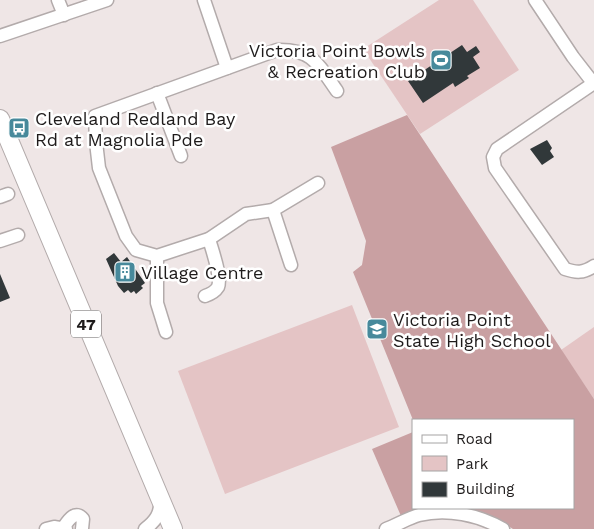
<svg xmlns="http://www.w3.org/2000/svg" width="594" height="529" font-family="'Work Sans',sans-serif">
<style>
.green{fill:#e4c4c5}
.forest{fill:#c9a0a2}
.building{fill:#31383a}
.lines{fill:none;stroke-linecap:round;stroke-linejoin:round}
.minor-casing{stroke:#b3abab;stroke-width:15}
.highway-casing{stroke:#b3abab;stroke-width:20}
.minor{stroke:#fff;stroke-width:12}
.highway{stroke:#fff;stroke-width:18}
.labels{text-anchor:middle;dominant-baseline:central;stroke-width:5;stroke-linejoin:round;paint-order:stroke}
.shield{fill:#fff;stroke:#625f5f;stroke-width:1}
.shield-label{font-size:16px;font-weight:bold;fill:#1e1b1b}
.poi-label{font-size:18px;fill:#1e1b1b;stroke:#fff;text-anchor:start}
</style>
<rect width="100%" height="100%" fill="#efe6e6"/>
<g class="green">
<path d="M439,0H473L519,70L420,134L363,49Z"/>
<path d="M352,305L399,427L225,494L178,371Z"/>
<path d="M594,327V399L561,350Z"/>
</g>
<g class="forest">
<path d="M407,115L594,399V529H513L495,517L463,508H573V420H413L353,272L362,265L366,241L331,147Z"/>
<path d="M413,432V508H430L401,516L372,449Z"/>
</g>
<g class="building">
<path d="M462,45L467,52L476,46L480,52L473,57L480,68L467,76L469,78L455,87L453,83L423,103L408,81Z"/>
<path d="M547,140L552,148L550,151L554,157L542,165L530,149Z"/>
<path d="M114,253L121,262L127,257L145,283L141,286L143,288L136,294L134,291L131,293L128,290L124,293L118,286L106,259Z"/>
<path d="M0,274L10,298L0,302Z"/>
</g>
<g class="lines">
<g class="minor-casing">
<g id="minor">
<path d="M58,0L64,15"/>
<path d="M204,0L227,68"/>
<path d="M535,0L573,57L594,84"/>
<path d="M0,36L107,0"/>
<path d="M594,83L497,149L493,157L495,168L565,269C577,273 583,273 594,266"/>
<path d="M157,93L181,156"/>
<path d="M318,183L273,210L246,214L209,239L157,256L136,250L126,236L99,168L96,142L95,116L277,50C313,49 318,64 337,91"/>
<path d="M0,197L8,194"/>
<path d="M273,210L291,265"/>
<path d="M0,241L18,235"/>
<path d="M157,256V303L166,332"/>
<path d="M205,296C211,294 215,292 218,287C222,277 212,250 209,239"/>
<path d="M63,528C68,521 75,509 83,519L82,529"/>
<path d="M46,529L54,527L66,529"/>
<path d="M145,529C156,521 160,514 161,500"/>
<path d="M386,529C397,525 408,518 419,515C447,508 479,515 503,529"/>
</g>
</g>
<g class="highway-casing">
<path id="highway" d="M0,119L173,529"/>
</g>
<use href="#minor" class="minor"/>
<use href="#highway" class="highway"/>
</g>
<defs>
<g id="stadium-square" transform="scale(1.125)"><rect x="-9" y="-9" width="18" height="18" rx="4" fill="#47899b" stroke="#fff"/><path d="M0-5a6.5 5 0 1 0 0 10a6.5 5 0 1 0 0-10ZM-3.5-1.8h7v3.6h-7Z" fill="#fff"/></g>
<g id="bus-square" transform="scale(1.125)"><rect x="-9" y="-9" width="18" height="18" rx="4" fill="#47899b" stroke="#fff"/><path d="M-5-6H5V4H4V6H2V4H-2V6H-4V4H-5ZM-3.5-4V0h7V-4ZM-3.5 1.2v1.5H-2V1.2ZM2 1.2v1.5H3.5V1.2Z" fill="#fff"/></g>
<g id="building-square" transform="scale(1.125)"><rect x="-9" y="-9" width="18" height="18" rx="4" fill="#47899b" stroke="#fff"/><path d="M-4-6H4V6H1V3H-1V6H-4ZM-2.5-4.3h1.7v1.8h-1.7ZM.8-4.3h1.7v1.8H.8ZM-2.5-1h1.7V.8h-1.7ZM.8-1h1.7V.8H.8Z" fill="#fff"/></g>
<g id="school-square" transform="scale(1.125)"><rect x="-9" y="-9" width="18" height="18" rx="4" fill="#47899b" stroke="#fff"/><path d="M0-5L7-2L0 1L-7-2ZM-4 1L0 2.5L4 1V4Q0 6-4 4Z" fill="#fff"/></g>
</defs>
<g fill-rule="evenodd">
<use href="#stadium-square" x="441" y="60"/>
<use href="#bus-square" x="19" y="128"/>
<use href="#building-square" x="125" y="272"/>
<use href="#school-square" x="377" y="329"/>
</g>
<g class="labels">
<rect class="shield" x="71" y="310.5" width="30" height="27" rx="4"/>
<g class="shield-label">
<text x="86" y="324">47</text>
</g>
<g class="poi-label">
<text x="425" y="50" text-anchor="end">Victoria Point Bowls<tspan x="425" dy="21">&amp; Recreation Club</tspan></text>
<text x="35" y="118">Cleveland Redland Bay<tspan x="35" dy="21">Rd at Magnolia Pde</tspan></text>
<text x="141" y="272">Village Centre</text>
<text x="393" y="319">Victoria Point<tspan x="393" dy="21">State High School</tspan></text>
</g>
</g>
<rect x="412" y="419" width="162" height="90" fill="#ffffff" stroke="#a5a4a4"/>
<rect x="422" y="435" width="25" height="8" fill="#ffffff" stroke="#a5a4a4"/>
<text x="456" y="444" font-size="15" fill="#1e1b1b">Road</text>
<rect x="422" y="456" width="25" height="15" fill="#e4c4c5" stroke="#a5a4a4"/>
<text x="456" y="469" font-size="15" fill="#1e1b1b">Park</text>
<rect x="422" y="482" width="25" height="15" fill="#31383a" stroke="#a5a4a4"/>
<text x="456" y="494" font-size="15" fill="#1e1b1b">Building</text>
</svg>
